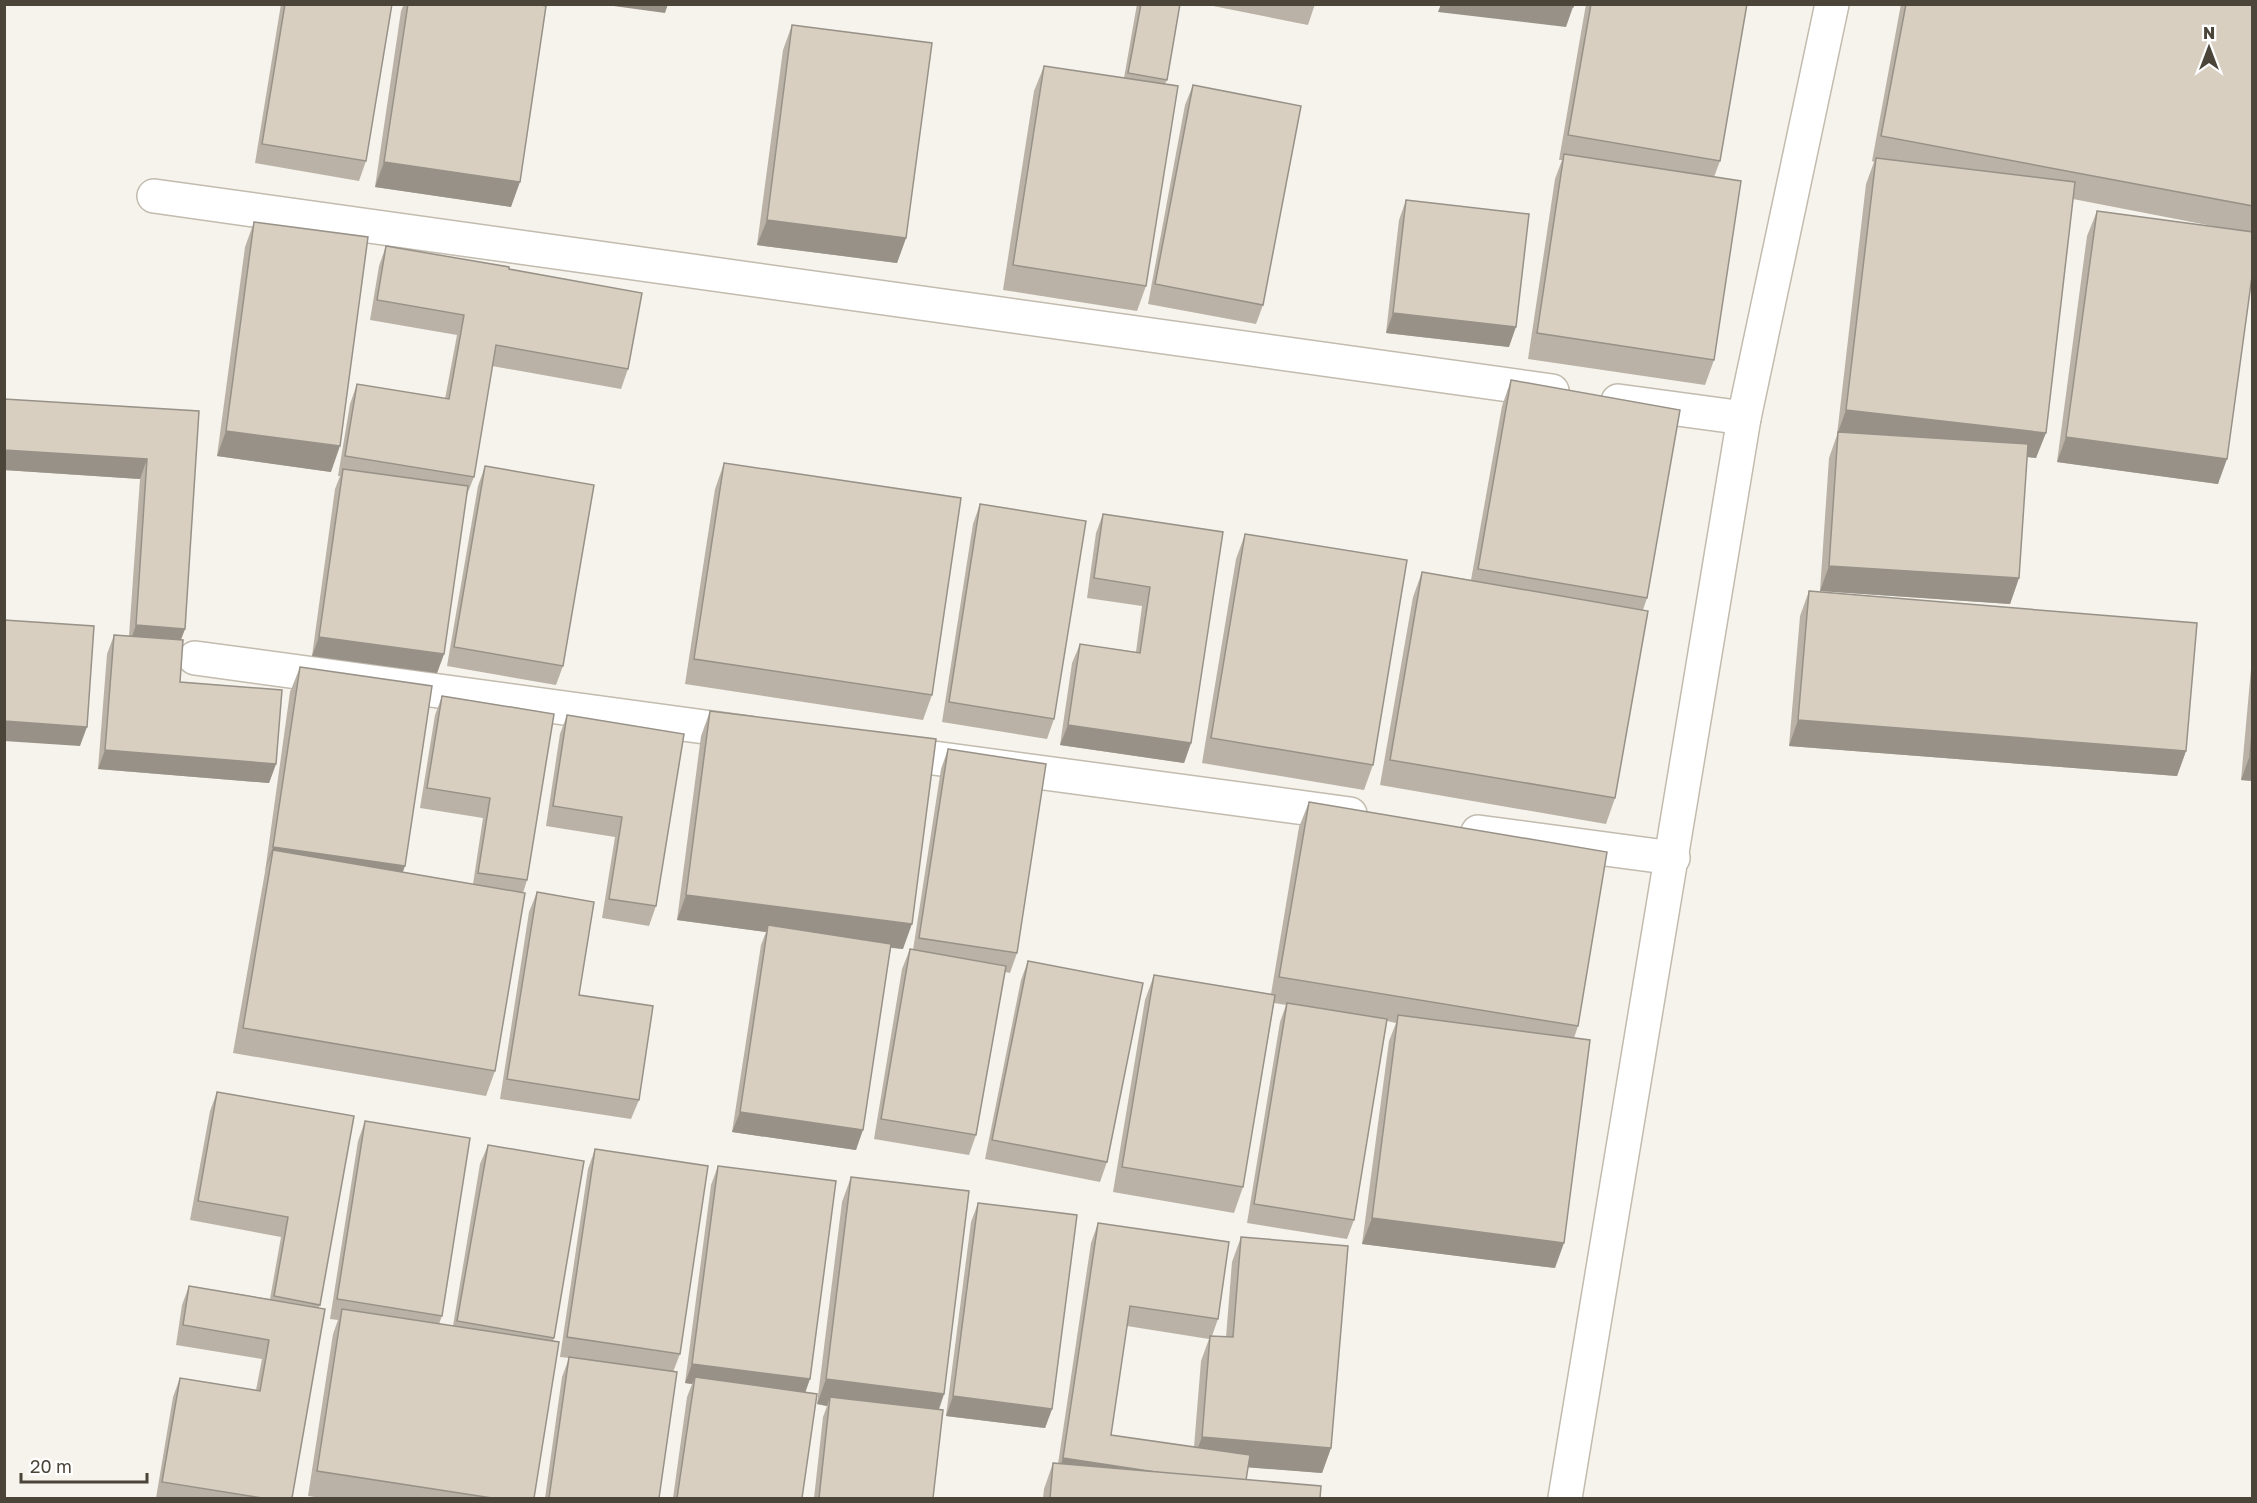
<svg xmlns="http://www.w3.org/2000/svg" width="2257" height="1503" font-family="'Golos Text',sans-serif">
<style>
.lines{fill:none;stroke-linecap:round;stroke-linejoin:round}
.minor-casing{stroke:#c2bbae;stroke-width:36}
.tertiary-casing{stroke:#c2bbae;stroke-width:36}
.minor{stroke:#fff;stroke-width:33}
.tertiary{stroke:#fff;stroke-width:33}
.wall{fill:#bab2a6;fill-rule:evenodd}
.shaded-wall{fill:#979187}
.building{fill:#d8cfc1;stroke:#979187;stroke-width:1.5}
</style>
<rect width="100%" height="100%" fill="#f6f3ec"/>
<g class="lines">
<g class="minor-casing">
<g id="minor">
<path d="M154,196L1552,391"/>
<path d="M1618,401L1744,418"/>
<path d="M195,658L749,733"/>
<path d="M889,752L1350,814"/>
<path d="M1478,832L1673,858"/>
</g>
</g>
<g class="tertiary-casing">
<path id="tertiary" d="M1565,1498L1744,418L1832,4"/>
</g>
<use href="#minor" class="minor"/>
<use href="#tertiary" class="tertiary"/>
</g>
<g class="wall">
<path d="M281,4H392L366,161L359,181L255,163Z"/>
<path d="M404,4H536L511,207L375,187L401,11Z"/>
<path d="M1137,4H1180L1167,80L1165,84L1146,286L1137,311L1003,290L1034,91L1044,66L1124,78Z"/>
<path d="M1203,4H1315L1308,25Z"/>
<path d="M1586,4H1747L1720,161L1714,177V360L1705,385L1528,359L1555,179L1562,160H1559Z"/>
<path d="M1901,4H2253V269L2218,484L2057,462L2087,236L2097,211L2233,230L2073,199L2036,458L2027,457L2019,578L2010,604L1820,591L1829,458L1837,435L1866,184L1874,162L1872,161Z"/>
<path d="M792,25L906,238L897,263L757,245L783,50Z"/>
<path d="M1193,85L1263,305L1256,324L1148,304L1185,105Z"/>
<path d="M1406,200L1509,347L1386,333L1399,220Z"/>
<path d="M254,222L331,472L217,456L245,247Z"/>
<path d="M386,246L509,269L628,369L621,389L492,366L474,477L466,497L444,654L437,673L312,656L335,489L340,476H338L350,404L357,384L445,399L457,335L370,320L379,266Z"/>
<path d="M1511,380L1647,598L1643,610L1615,798L1606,824L1380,785L1413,597L1422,572L1471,580L1502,406Z"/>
<path d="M199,411L185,629L181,640L180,682L276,764L269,783L98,769L107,654L114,635L129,636L140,479L4,470Z"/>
<path d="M724,463L932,695L923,720L685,684L715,489Z"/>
<path d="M485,466L563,666L556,685L447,666L478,486Z"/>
<path d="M980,504L1054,719L1047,739L942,722L973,524Z"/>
<path d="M1103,514L1223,532L1191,743L1184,763L1060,745L1072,663L1080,644L1136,652L1142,606L1087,598L1096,533Z"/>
<path d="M1245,534L1373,765L1364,790L1202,763L1236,559Z"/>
<path d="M1809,591L2186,751L2177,776L1789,746L1800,616Z"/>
<path d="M2253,647V781L2241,780Z"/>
<path d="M300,667L403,872L473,884L483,818L420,808L435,715L442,696L554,714L527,880L523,893L495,1071L486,1096L233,1053L265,872L290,692Z"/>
<path d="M710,711L903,949L891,948L856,1150L732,1132L761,945L766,932L677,920L701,736Z"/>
<path d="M567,715L684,734L656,906L649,926L602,918L615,837L546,826L560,734Z"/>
<path d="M948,749L1017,953L1010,973L1005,972L976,1135L969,1155L874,1139L902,969L910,949L913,950L941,769Z"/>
<path d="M1309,802L1578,1026L1574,1038L1555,1268L1362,1244L1389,1041L1396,1023L1387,1021L1354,1220L1347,1239L1247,1223L1280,1022L1286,1005L1274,1003L1243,1187L1234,1213L1113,1192L1145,1000L1154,975L1271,994L1299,827Z"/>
<path d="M537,892L579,995L639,1100L631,1119L500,1099L529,912Z"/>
<path d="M1028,961L1107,1162L1100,1182L985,1159L1021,980Z"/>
<path d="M217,1092L354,1116L319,1308L292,1498H156L173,1397L180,1378L256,1390L262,1359L176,1345L182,1305L189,1286L270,1299L281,1237L190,1220L210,1111Z"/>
<path d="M365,1121L442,1316L439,1324L453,1326L480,1164L488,1145L554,1338L553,1341L534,1498H321L308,1496L333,1334L338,1320L330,1319L358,1141Z"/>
<path d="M595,1149L680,1354L673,1372L659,1498H545L562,1377L569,1358L560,1357L588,1169Z"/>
<path d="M718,1166L805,1392L802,1498H673L687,1397L692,1384L685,1383L711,1185Z"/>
<path d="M851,1177L944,1394L939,1410L933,1498H814L823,1417L827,1406L817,1404L842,1202Z"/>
<path d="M978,1203L1052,1409L1045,1428L946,1416L971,1222Z"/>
<path d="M1098,1223L1218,1319L1212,1336L1226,1337L1232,1262L1241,1237L1331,1448L1322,1473L1248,1467L1246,1480L1320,1498H1043L1044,1489L1053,1463L1058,1464L1091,1243ZM1127,1326L1209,1339L1201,1361L1194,1447L1111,1435Z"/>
</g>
<g class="shaded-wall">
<path d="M599,4H668L665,13Z"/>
<path d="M1441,4H1549L1573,7L1566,27L1438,12Z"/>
<path d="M384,162L520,182L511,207L375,187Z"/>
<path d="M767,220L906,238L897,263L757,245Z"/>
<path d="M1393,313L1516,327L1509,347L1386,333Z"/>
<path d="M1846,410L2046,433L2036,458L1838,435V432L1837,435Z"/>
<path d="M226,431L340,446L331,472L217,456Z"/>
<path d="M2066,437L2227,459L2218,484L2057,462Z"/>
<path d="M4,450L147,459L140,479L4,470Z"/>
<path d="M1829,566L2019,578L2010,604L1820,591Z"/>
<path d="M136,625L185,629L177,649L129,645Z"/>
<path d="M319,637L444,654L437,673L312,656Z"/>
<path d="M1798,720L2186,751L2177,776L1789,746Z"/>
<path d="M4,721L87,727L80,746L4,741Z"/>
<path d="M1068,725L1191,743L1184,763L1060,745Z"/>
<path d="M105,750L276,764L269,783L98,769Z"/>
<path d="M2250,755H2253V781L2241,780Z"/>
<path d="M273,847L405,866L396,891L273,850L264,872Z"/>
<path d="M686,895L912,924L903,949L767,932L768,925L766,932L677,920Z"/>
<path d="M740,1112L863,1130L856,1150L732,1132Z"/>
<path d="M1372,1218L1564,1243L1555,1268L1362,1244Z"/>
<path d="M692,1364L810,1379L803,1399L695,1377L692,1384L685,1383Z"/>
<path d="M826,1379L944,1394L935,1419L830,1397L827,1406L817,1404Z"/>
<path d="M953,1396L1052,1409L1045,1428L946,1416Z"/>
<path d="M1202,1437L1331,1448L1322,1473L1192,1463Z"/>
<path d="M1063,1458L1245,1484L1056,1478Z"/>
</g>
<g class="building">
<path d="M285,4H392L366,161L262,144Z"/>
<path d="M408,4H536L546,6L520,182L384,162Z"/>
<path d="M1141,4H1180L1167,80L1128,73Z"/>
<path d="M1549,4H1574L1573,7Z"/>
<path d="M1591,4H1747L1720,161L1568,135Z"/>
<path d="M1906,4H2253V206L1881,136Z"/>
<path d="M792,25L932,43L906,238L767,220Z"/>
<path d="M1044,66L1178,86L1146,286L1013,265Z"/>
<path d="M1193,85L1301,106L1263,305L1155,284Z"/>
<path d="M1564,154L1741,181L1714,360L1537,333Z"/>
<path d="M1876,158L2075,182L2046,433L1846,410Z"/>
<path d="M1406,200L1529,214L1516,327L1393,313Z"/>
<path d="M2097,211L2253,232V269L2227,459L2066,437Z"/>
<path d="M254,222L368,237L340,446L226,431Z"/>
<path d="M386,246L509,267V269L642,293L628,369L496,345L474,477L345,456L357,384L449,399L464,315L377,300Z"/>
<path d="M1511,380L1680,410L1647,598L1478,569Z"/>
<path d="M4,399L199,411L185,629L136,625L147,459L4,450Z"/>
<path d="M1838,432L2028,444L2019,578L1829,566Z"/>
<path d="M724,463L961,498L932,695L694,659Z"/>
<path d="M485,466L594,485L563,666L454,647Z"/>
<path d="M343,469L468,486L444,654L319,637Z"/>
<path d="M980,504L1086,521L1054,719L949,702Z"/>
<path d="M1103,514L1223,532L1191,743L1068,725L1080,644L1140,653L1150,587L1094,578Z"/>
<path d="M1245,534L1407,560L1373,765L1211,738Z"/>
<path d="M1422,572L1648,611L1615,798L1390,760Z"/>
<path d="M1809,591L2197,623L2186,751L1798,720Z"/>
<path d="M4,620L94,626L87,727L4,721Z"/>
<path d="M114,635L183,640L180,682L282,690L276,764L105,750Z"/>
<path d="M300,667L432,686L405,866L273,847Z"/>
<path d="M442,696L554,714L527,880L478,873L490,798L427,788Z"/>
<path d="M710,711L936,739L912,924L686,895Z"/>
<path d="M567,715L684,734L656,906L609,899L622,817L553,806Z"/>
<path d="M2253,723V755H2250Z"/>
<path d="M948,749L1046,764L1017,953L919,938Z"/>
<path d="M1309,802L1607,852L1578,1026L1279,977Z"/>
<path d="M273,850L525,893L495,1071L243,1028Z"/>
<path d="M537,892L594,902L579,995L653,1006L639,1100L507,1079Z"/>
<path d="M768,925L891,944L863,1130L740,1112Z"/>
<path d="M910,949L1006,966L976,1135L881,1119Z"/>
<path d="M1028,961L1143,983L1107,1162L992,1140Z"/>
<path d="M1154,975L1275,995L1243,1187L1122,1167Z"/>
<path d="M1287,1003L1387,1019L1354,1220L1254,1204Z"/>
<path d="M1398,1015L1590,1040L1564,1243L1372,1218Z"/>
<path d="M217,1092L354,1116L320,1305L274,1296L288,1217L198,1201Z"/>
<path d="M365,1121L470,1138L442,1316L337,1299Z"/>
<path d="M488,1145L584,1161L554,1338L457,1321Z"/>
<path d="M595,1149L708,1166L680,1354L567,1337Z"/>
<path d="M718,1166L836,1181L810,1379L692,1364Z"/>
<path d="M851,1177L969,1191L944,1394L826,1379Z"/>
<path d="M978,1203L1077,1215L1052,1409L953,1396Z"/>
<path d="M1098,1223L1229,1242L1218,1319L1130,1306L1111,1435L1250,1455L1246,1480L1162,1473L1063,1458Z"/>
<path d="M1241,1237L1348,1246L1331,1448L1202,1437L1210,1336L1233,1337Z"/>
<path d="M189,1286L325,1309L292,1498H262L162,1482L180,1378L260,1391L269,1340L183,1325Z"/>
<path d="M342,1309L559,1342L534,1498H492L317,1471Z"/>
<path d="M569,1357L677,1372L659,1498H549Z"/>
<path d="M695,1377L817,1394L802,1498H677Z"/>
<path d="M830,1397L943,1410L933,1498H819Z"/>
<path d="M1053,1463L1321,1486L1320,1498H1050Z"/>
</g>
<rect width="2257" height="1503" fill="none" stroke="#4b4439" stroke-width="12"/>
<g transform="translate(2209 48)" stroke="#ffffff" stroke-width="4.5" paint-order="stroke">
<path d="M0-4.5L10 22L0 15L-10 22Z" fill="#4b4439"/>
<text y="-9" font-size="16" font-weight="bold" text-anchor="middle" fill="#4b4439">N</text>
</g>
<path d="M21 1473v9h126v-9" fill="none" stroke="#4b4439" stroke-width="3"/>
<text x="30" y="1473" font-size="18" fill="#4b4439" stroke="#ffffff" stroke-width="4.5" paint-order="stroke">20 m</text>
</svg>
